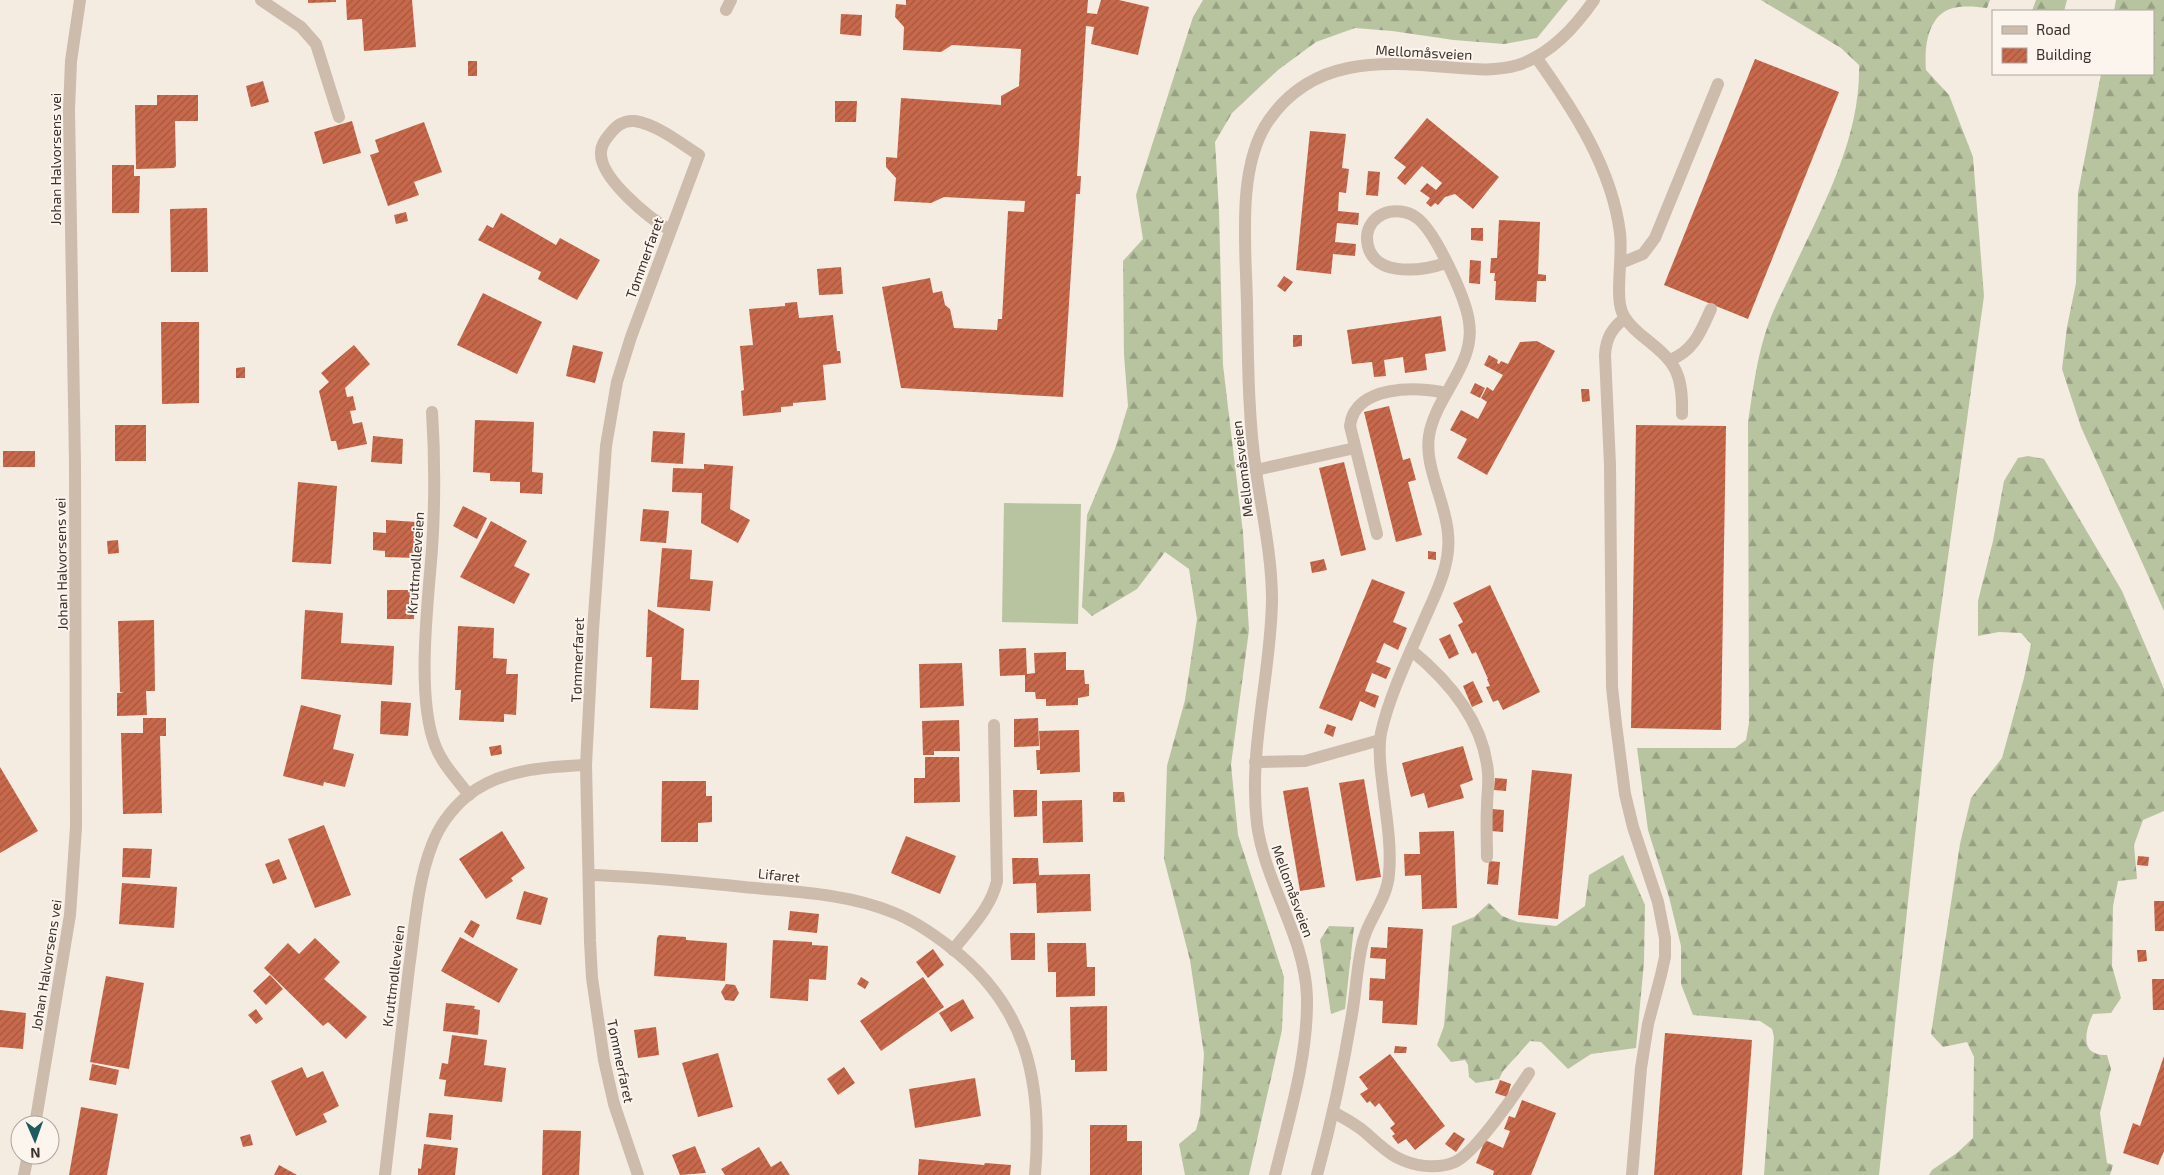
<svg xmlns="http://www.w3.org/2000/svg" width="2164" height="1175" font-family="'Exo 2',sans-serif">
<style>
.grass{fill:#b8c4a0}
.forest{fill:url(#forest-firs)}
.building{fill:url(#building-hatch)}
.lines{fill:none;stroke-linecap:round;stroke-linejoin:round}
.service{stroke:#cdbbac;stroke-width:12}
.minor{stroke:#cdbbac;stroke-width:12}
.labels{text-anchor:middle;dominant-baseline:central;stroke-width:4;stroke-linejoin:round;paint-order:stroke}
.street-label{font-size:14px;fill:#3b302b;stroke:#fbf5ee}
</style>
<defs>
<pattern id="forest-firs" width="22" height="20" patternUnits="userSpaceOnUse" patternTransform="scale(1.25)"><rect width="22" height="20" fill="#b8c4a0"/><path d="M5 1l3.5 6h-7zM16 11l3.5 6h-7z" fill="#97a083"/></pattern>
<pattern id="building-hatch" width="6" height="6" patternUnits="userSpaceOnUse" patternTransform="scale(1.25)"><rect width="6" height="6" fill="#c8694b"/><path d="M-1 1l2-2M0 6l6-6M5 7l2-2" fill="none" stroke="#a4573f"/></pattern>
</defs>
<rect width="100%" height="100%" fill="#f4ebe1"/>
<path class="grass" d="M1004,503L1081,504L1078,624L1002,622Z"/>
<g class="forest">
<path d="M1203,0H1568L1537,38L1504,44L1454,40L1392,31L1355,28L1316,42L1278,70L1232,113L1215,142L1219,211L1223,365L1243,533L1249,630L1231,765L1238,835L1284,977L1282,1030L1249,1175H1185L1179,1144L1196,1130L1200,1115L1204,1054L1190,960L1164,859L1167,766L1185,700L1197,619L1189,569L1165,552L1137,589L1092,616L1082,607L1087,515L1115,449L1128,406L1124,355L1123,261L1143,239L1136,195L1193,17Z"/>
<path d="M1761,0H1990L1987,8C1978,7 1968,6 1959,7C1928,10 1924,45 1926,70L1949,95L1973,157L1984,296L1933,666L1879,1175H1764L1774,1037L1772,1029L1760,1021L1693,1015L1681,984V946L1669,897L1648,830L1637,748H1735L1746,740L1749,723L1748,422C1753,389 1757,356 1768,325C1773,310 1781,295 1788,280C1819,213 1861,141 1859,65L1841,48Z"/>
<path d="M2036,0H2067L2064,11H2032Z"/>
<path d="M2116,0H2164V611L2081,427L2062,369L2067,327L2076,283L2078,193L2101,74H2153V11H2114Z"/>
<path d="M2028,456L2044,459L2122,591L2164,689V811L2143,820L2134,845L2137,879L2118,881L2113,906L2112,966L2121,998L2111,1013L2093,1014C2088,1024 2080,1048 2095,1053C2099,1055 2103,1055 2107,1055L2111,1069L2100,1113L2107,1163L2113,1165L2110,1175H1929L1932,1170L1957,1153L1973,1138L1974,1057L1967,1042L1943,1047L1931,1034L1960,844L1971,798L2002,758L2024,678L2031,644L2021,633L1999,632L1978,636V601L1993,541L2004,481L2018,458Z"/>
<path d="M1623,855L1645,905L1644,962L1636,1048L1591,1054L1568,1069L1541,1042L1530,1041L1503,1071L1499,1079L1476,1083L1469,1077L1468,1065L1465,1060L1451,1062L1437,1045L1444,1026L1452,926L1474,917L1489,903L1502,916L1518,922L1556,926L1585,906L1589,875Z"/>
<path d="M1329,926L1354,927L1345,1009L1331,1014L1320,940Z"/>
</g>
<g class="building">
<path d="M308,0H336V2L308,3Z"/>
<path d="M346,0H412L416,47L364,51L362,19L347,20Z"/>
<path d="M906,0H1088L1087,13L1097,14L1101,0H1119L1149,7L1138,55L1091,44L1094,27L1086,26L1077,176H1081L1080,194H1076L1063,397L901,388L882,287L930,278L933,293L942,291L945,305L950,309L954,328L997,330L998,319H1002L1008,211L1024,212L1025,201L944,197L931,203L894,201L896,178L886,167V157L897,158L901,98L1001,105V96L1019,86L1021,49L952,45L941,52L903,50L904,27L895,17L896,4L906,5Z"/>
<path d="M841,14L862,15L861,36L840,34Z"/>
<path d="M1755,59L1839,92L1748,319L1664,285Z"/>
<rect x="468" y="61" width="9" height="15"/>
<path d="M263,81L269,102L251,107L246,86Z"/>
<path d="M157,95H198V121H175L176,166L174,168L136,169L135,105H157Z"/>
<path d="M835,101H857L856,122H835Z"/>
<path d="M1427,118L1499,177L1473,209L1455,194L1445,197L1438,205L1435,203L1431,207L1426,203L1430,198L1420,191L1427,183L1436,190L1442,183L1422,166L1405,185L1397,178L1406,167L1394,158Z"/>
<path d="M352,121L361,153L323,164L314,132Z"/>
<path d="M424,122L442,172L414,182L419,195L388,206L370,155L379,152L375,140Z"/>
<path d="M1310,131L1346,134L1342,168L1349,169L1346,193L1339,192L1338,211L1359,213L1358,225L1337,223L1335,242L1356,244L1355,256L1333,254L1331,274L1296,270Z"/>
<path d="M112,165H134V176H140L139,213H112Z"/>
<path d="M1368,171L1380,172L1378,196L1366,195Z"/>
<path d="M207,208L208,272H171L170,209Z"/>
<path d="M406,212L408,221L396,224L394,215Z"/>
<path d="M501,213L556,245L560,238L600,260L577,300L538,279L541,272L478,240L487,225L493,228Z"/>
<path d="M1499,220L1540,222L1538,274L1546,275V281H1537L1536,302L1495,300L1496,281H1494L1495,273H1490L1491,258H1497Z"/>
<path d="M1471,228H1483V241L1471,240Z"/>
<path d="M1470,260L1481,261L1480,284L1469,283Z"/>
<path d="M841,267L843,294L819,295L817,269Z"/>
<path d="M1284,276L1293,282L1285,292L1277,286Z"/>
<path d="M483,293L542,322L517,374L457,345Z"/>
<path d="M797,302L799,318L833,315L837,351H840L841,363L823,365L826,400L793,403V406L781,407V412L743,416L741,391L744,390L740,346L753,345L749,309L785,306V303Z"/>
<path d="M1441,316L1446,351L1425,354L1427,370L1405,373L1403,357L1384,360L1386,376L1374,377L1372,362L1352,364L1347,330Z"/>
<path d="M161,322H199V403L162,404Z"/>
<path d="M1293,335H1302V346L1293,347Z"/>
<path d="M1537,341L1555,351L1487,475L1457,458L1467,439L1450,430L1461,410L1478,419L1487,402L1481,398L1487,387L1493,391L1503,375L1484,365L1489,355L1498,360L1497,363L1499,364L1501,361L1508,364L1520,342Z"/>
<path d="M354,345L370,364L345,388L347,397L353,396L356,410L350,411L353,424L362,422L367,444L338,450L336,441H331L319,391L329,382L321,373Z"/>
<path d="M573,345L603,352L595,383L566,376Z"/>
<path d="M245,367V378H236V368Z"/>
<path d="M1475,383L1485,388L1480,398L1470,393Z"/>
<path d="M1581,389H1589L1590,401L1582,402Z"/>
<path d="M1389,406L1403,460L1410,458L1416,480L1408,482L1422,535L1396,542L1364,412Z"/>
<path d="M475,420L534,422L532,472L543,473L542,494L520,493V482L490,481V473L473,472Z"/>
<rect x="115" y="425" width="31" height="36"/>
<path d="M1636,425L1726,426L1721,730L1631,728Z"/>
<path d="M653,431L685,433L683,464L651,462Z"/>
<path d="M373,436L403,439L402,464L371,462Z"/>
<rect x="3" y="451" width="32" height="16"/>
<path d="M1344,462L1366,550L1341,556L1319,468Z"/>
<path d="M704,464L733,466L730,509L750,520L738,543L701,523L702,493L672,492L673,468L704,469Z"/>
<path d="M298,482L337,486L331,564L292,562Z"/>
<path d="M463,506L487,518L477,539L453,526Z"/>
<path d="M643,509L669,511L666,543L640,541Z"/>
<path d="M386,520L417,522L416,558L385,557V551L373,550V532L386,533Z"/>
<path d="M491,521L527,541L514,566L530,574L514,604L460,577Z"/>
<path d="M118,540L119,553L108,554L107,541Z"/>
<path d="M662,548L692,550L690,579L713,581L710,611L657,607Z"/>
<path d="M1428,551L1436,552V560L1428,559Z"/>
<path d="M1324,559L1327,570L1312,573L1310,562Z"/>
<path d="M1372,579L1405,592L1393,622L1407,628L1398,650L1384,643L1376,662L1391,668L1386,679L1372,673L1365,691L1379,696L1375,708L1360,701L1352,721L1319,708Z"/>
<path d="M1490,585L1540,692L1503,710L1498,700L1493,702L1486,687L1490,686L1487,679H1488L1476,652L1472,654L1458,625L1463,622L1453,603Z"/>
<path d="M387,590H415L414,619H387Z"/>
<path d="M648,609L684,629L681,680H699L698,710L650,708L652,657H646Z"/>
<path d="M305,610L343,613L341,643L394,646L392,685L301,679Z"/>
<path d="M154,620L155,691H146L147,715L117,716V693H124L120,692L118,621Z"/>
<path d="M458,626L494,628L493,658L507,659L506,674H518L516,715L504,714V722L459,720L461,690H455Z"/>
<path d="M1450,634L1459,654L1449,659L1439,639Z"/>
<path d="M1026,648L1027,674L1035,673L1034,653L1066,652V670H1084L1085,684H1089V696L1078,698V705L1046,706V699H1036L1035,692H1025V675L1000,676L999,649Z"/>
<path d="M962,663L964,706L920,708L919,664Z"/>
<path d="M1473,681L1483,702L1472,707L1463,686Z"/>
<path d="M381,701L411,703L408,736L380,734Z"/>
<path d="M301,705L341,715L333,749L354,754L345,787L324,782L323,786L283,776Z"/>
<path d="M143,718H166V736H160L162,813L123,814L121,733H143Z"/>
<path d="M1038,718L1039,746L1014,747V719Z"/>
<path d="M959,720L960,751H934V755H923L922,721Z"/>
<path d="M1327,724L1336,727L1333,737L1324,733Z"/>
<path d="M1079,730L1080,772L1040,774V770H1037L1036,750H1040L1039,731Z"/>
<path d="M501,745L502,754L491,756L489,747Z"/>
<path d="M1463,746L1473,780L1460,785L1464,798L1428,808L1424,793L1411,797L1402,763Z"/>
<path d="M925,757H959L960,802L914,803V778H925Z"/>
<path d="M0,767L38,831L0,853Z"/>
<path d="M1532,770L1572,774L1558,919L1518,915Z"/>
<path d="M1495,778L1507,779L1506,791L1494,790Z"/>
<path d="M1364,779L1381,877L1356,881L1339,783Z"/>
<path d="M662,781H706V796H712V822L698,823V842H661Z"/>
<path d="M1308,787L1325,887L1300,891L1283,791Z"/>
<path d="M1013,790H1037V816L1014,817Z"/>
<path d="M1113,792H1124L1125,802H1113Z"/>
<path d="M1082,800L1083,842L1043,843L1042,801Z"/>
<path d="M1492,809L1504,810L1503,832L1491,831Z"/>
<path d="M324,825L351,895L315,908L288,839Z"/>
<path d="M502,831L525,868L511,878L513,881L486,899L459,859Z"/>
<path d="M1454,831L1457,908L1422,909L1421,875L1405,876L1404,854H1420L1419,832Z"/>
<path d="M906,836L956,856L940,894L891,873Z"/>
<path d="M123,848L152,849L150,878L122,877Z"/>
<path d="M2138,856L2149,857L2148,866L2137,865Z"/>
<path d="M1012,858H1038L1039,875L1090,874L1091,911L1037,913L1036,883L1013,884Z"/>
<path d="M279,859L287,879L273,884L265,864Z"/>
<path d="M1489,861L1500,862L1498,885L1487,884Z"/>
<path d="M122,883L177,887L174,928L119,924Z"/>
<path d="M524,891L548,898L541,925L516,919Z"/>
<path d="M2154,901H2164V931H2155Z"/>
<path d="M790,911L819,914L817,933L788,930Z"/>
<path d="M471,920L480,925L473,938L464,932Z"/>
<path d="M1388,927L1423,929L1417,1025L1382,1023L1383,1001L1369,1000L1370,978L1385,979L1386,959L1370,958L1371,947L1387,948Z"/>
<path d="M1010,933H1035V960H1011Z"/>
<path d="M659,935L686,937V940L727,943L725,981L654,976L657,938Z"/>
<path d="M460,937L518,969L499,1003L441,971Z"/>
<path d="M315,938L340,962L324,979L367,1017L346,1039L328,1022L323,1026L264,968L288,943L299,954Z"/>
<path d="M773,940L812,942V945L828,946L826,980L809,979L808,1001L770,998Z"/>
<path d="M1047,943H1086L1087,967H1095V996L1056,997V972H1048Z"/>
<path d="M933,949L944,965L928,978L916,962Z"/>
<path d="M2137,950H2146L2147,961L2138,962Z"/>
<path d="M270,975L283,989L266,1005L253,991Z"/>
<path d="M106,976L144,983L129,1069L90,1062Z"/>
<path d="M861,977L869,982L865,989L857,984Z"/>
<path d="M923,977L944,1007L881,1051L860,1021Z"/>
<path d="M2152,979H2164V1010H2153Z"/>
<path d="M726,984L735,985L739,993L734,1001L725,1000L721,992Z"/>
<path d="M963,999L974,1018L951,1032L939,1013Z"/>
<path d="M446,1003L475,1006L474,1009L480,1010L478,1035L443,1031Z"/>
<path d="M1107,1006V1071L1075,1072V1060H1071L1070,1007Z"/>
<path d="M256,1009L263,1019L256,1024L248,1015Z"/>
<path d="M0,1010L26,1013L23,1049L0,1047Z"/>
<path d="M656,1027L659,1055L638,1058L634,1030Z"/>
<path d="M1665,1033L1752,1040L1742,1175H1654Z"/>
<path d="M452,1035L487,1040L484,1065L506,1068L502,1102L444,1096L446,1080L439,1079L442,1063L448,1064Z"/>
<path d="M1395,1046L1407,1047L1406,1053H1394Z"/>
<path d="M718,1053L733,1107L698,1117L682,1063Z"/>
<path d="M1390,1054L1445,1126L1415,1150L1406,1139L1398,1144L1392,1136L1395,1134L1390,1128L1395,1124L1379,1103L1375,1107L1370,1101L1367,1103L1360,1094L1368,1089L1359,1077Z"/>
<path d="M2164,1056V1151L2158,1165L2123,1153L2133,1123L2140,1126Z"/>
<path d="M92,1064L119,1070L116,1085L89,1080Z"/>
<path d="M302,1067L307,1078L323,1071L339,1106L323,1114L327,1122L296,1136L271,1081Z"/>
<path d="M844,1067L855,1083L838,1095L827,1079Z"/>
<path d="M975,1078L981,1116L915,1128L909,1089Z"/>
<path d="M1500,1080L1511,1084L1507,1097L1495,1093Z"/>
<path d="M1522,1100L1556,1113L1531,1175H1493L1494,1171L1476,1163L1485,1140L1503,1148L1510,1131L1504,1129L1509,1116L1515,1118Z"/>
<path d="M81,1107L118,1114L107,1175H69Z"/>
<path d="M429,1113L453,1115L451,1140L426,1137Z"/>
<path d="M1090,1125H1127V1141H1142V1175H1090Z"/>
<path d="M543,1130L581,1131L579,1175H542Z"/>
<path d="M1454,1132L1465,1139L1456,1152L1445,1144Z"/>
<path d="M250,1134L253,1145L243,1147L240,1137Z"/>
<path d="M424,1144L458,1148L455,1175H418V1168L421,1169Z"/>
<path d="M695,1146L706,1173L680,1175L672,1155Z"/>
<path d="M759,1147L771,1167L781,1161L790,1175H725L721,1169Z"/>
<path d="M919,1159L984,1165L985,1163L1011,1165L1010,1175H918Z"/>
<path d="M279,1165L297,1175H274Z"/>
</g>
<g class="lines">
<g class="service">
<path d="M261,0L301,27L316,44L339,117"/>
<path d="M726,10L731,0"/>
<path d="M1536,57C1573,109 1612,168 1620,233C1623,255 1615,295 1622,312C1625,321 1634,329 1641,335C1674,361 1683,370 1682,414"/>
<path d="M1621,263L1643,254L1655,238L1718,84"/>
<path d="M1625,318C1612,328 1606,338 1605,355L1610,465L1612,687L1616,724L1625,794L1633,827L1658,902L1665,938V957L1661,975L1648,1024L1641,1068L1632,1175"/>
<path d="M1670,360C1694,351 1701,331 1711,309"/>
<path d="M1256,470L1355,448"/>
<path d="M1377,534L1350,426C1354,385 1418,386 1446,393"/>
<path d="M1411,650C1449,681 1484,722 1488,773C1489,784 1487,796 1487,807C1486,824 1487,840 1487,857"/>
<path d="M1255,762L1305,761L1380,740"/>
<path d="M1333,1112C1344,1118 1356,1124 1366,1133C1375,1141 1384,1150 1396,1157C1413,1166 1436,1170 1455,1162C1475,1153 1516,1093 1529,1073"/>
<path d="M1317,1175C1332,1120 1344,1064 1353,1008C1356,989 1357,969 1361,950C1365,922 1387,902 1389,874C1392,843 1385,810 1382,780C1380,765 1378,748 1381,733C1389,696 1410,653 1425,618C1437,591 1451,564 1448,534C1446,502 1424,467 1429,436C1435,396 1476,365 1469,322C1466,298 1435,231 1417,218C1408,211 1394,209 1383,214C1374,218 1368,226 1367,236C1366,278 1419,272 1446,263"/>
</g>
<g class="minor">
<path d="M432,412C435,458 435,503 432,549C428,602 416,696 435,745C442,764 457,779 469,795"/>
<path d="M589,875C641,876 692,882 744,887C793,892 846,893 892,912C913,920 932,933 950,947C1027,1006 1043,1082 1035,1175"/>
<path d="M953,950C970,928 991,908 997,881L994,725"/>
<path d="M35,1125L70,915L76,827L75,464L69,110L71,61L80,0"/>
<path d="M24,1175L28,1155"/>
<path d="M385,1175C393,1106 401,1037 409,968C415,927 417,883 432,845C439,826 452,809 467,796C500,769 546,767 586,765"/>
<path d="M638,1175L614,1104L604,1060L592,978L590,941L586,765L593,630L606,446L617,382L631,337L699,155C680,143 658,125 635,121C623,120 616,126 609,135C605,140 601,145 601,152C599,178 650,219 670,230"/>
<path d="M1275,1175C1289,1117 1308,1058 1307,997C1305,936 1265,884 1257,824C1248,749 1271,675 1272,600C1272,557 1262,513 1256,471C1248,415 1248,360 1247,304C1246,249 1236,167 1269,120C1312,58 1379,61 1446,67C1471,69 1494,72 1518,65C1551,54 1575,27 1594,0"/>
</g>
</g>
<g class="labels">
<g class="street-label">
<text transform="translate(1424 52) rotate(3)">Mellomåsveien</text>
<text transform="translate(55 159) rotate(-90)">Johan Halvorsens vei</text>
<text transform="translate(644 258) rotate(-70)">Tømmerfaret</text>
<text transform="translate(1242 469) rotate(-97)">Mellomåsveien</text>
<text transform="translate(415 563) rotate(-86)">Kruttmølleveien</text>
<text transform="translate(61 564) rotate(-91)">Johan Halvorsens vei</text>
<text transform="translate(577 660) rotate(-88)">Tømmerfaret</text>
<text transform="translate(779 875) rotate(6)">Lifaret</text>
<text transform="translate(1293 891) rotate(70)">Mellomåsveien</text>
<text transform="translate(46 965) rotate(-81)">Johan Halvorsens vei</text>
<text transform="translate(393 976) rotate(-83)">Kruttmølleveien</text>
<text transform="translate(621 1061) rotate(78)">Tømmerfaret</text>
</g>
</g>
<rect x="1992" y="10" width="162" height="65" fill="#fbf5ee" stroke="#aea6a0"/>
<rect x="2002" y="26" width="25" height="8" fill="#cdbbac" stroke="#aea6a0"/>
<text x="2036" y="35" font-size="15" fill="#3b302b">Road</text>
<rect x="2002" y="48" width="25" height="15" fill="url(#building-hatch)" stroke="#aea6a0"/>
<text x="2036" y="60" font-size="15" fill="#3b302b">Building</text>
<g transform="translate(35 1140) rotate(178)"><circle r="24" fill="#fbf5ee" stroke="#aea6a0"/>
<path d="M0-4L9 19L0 12L-9 19Z" fill="#1f5a5e"/>
<text y="-8" font-size="14" font-weight="bold" text-anchor="middle" fill="#3b302b">N</text>
</g>
</svg>
